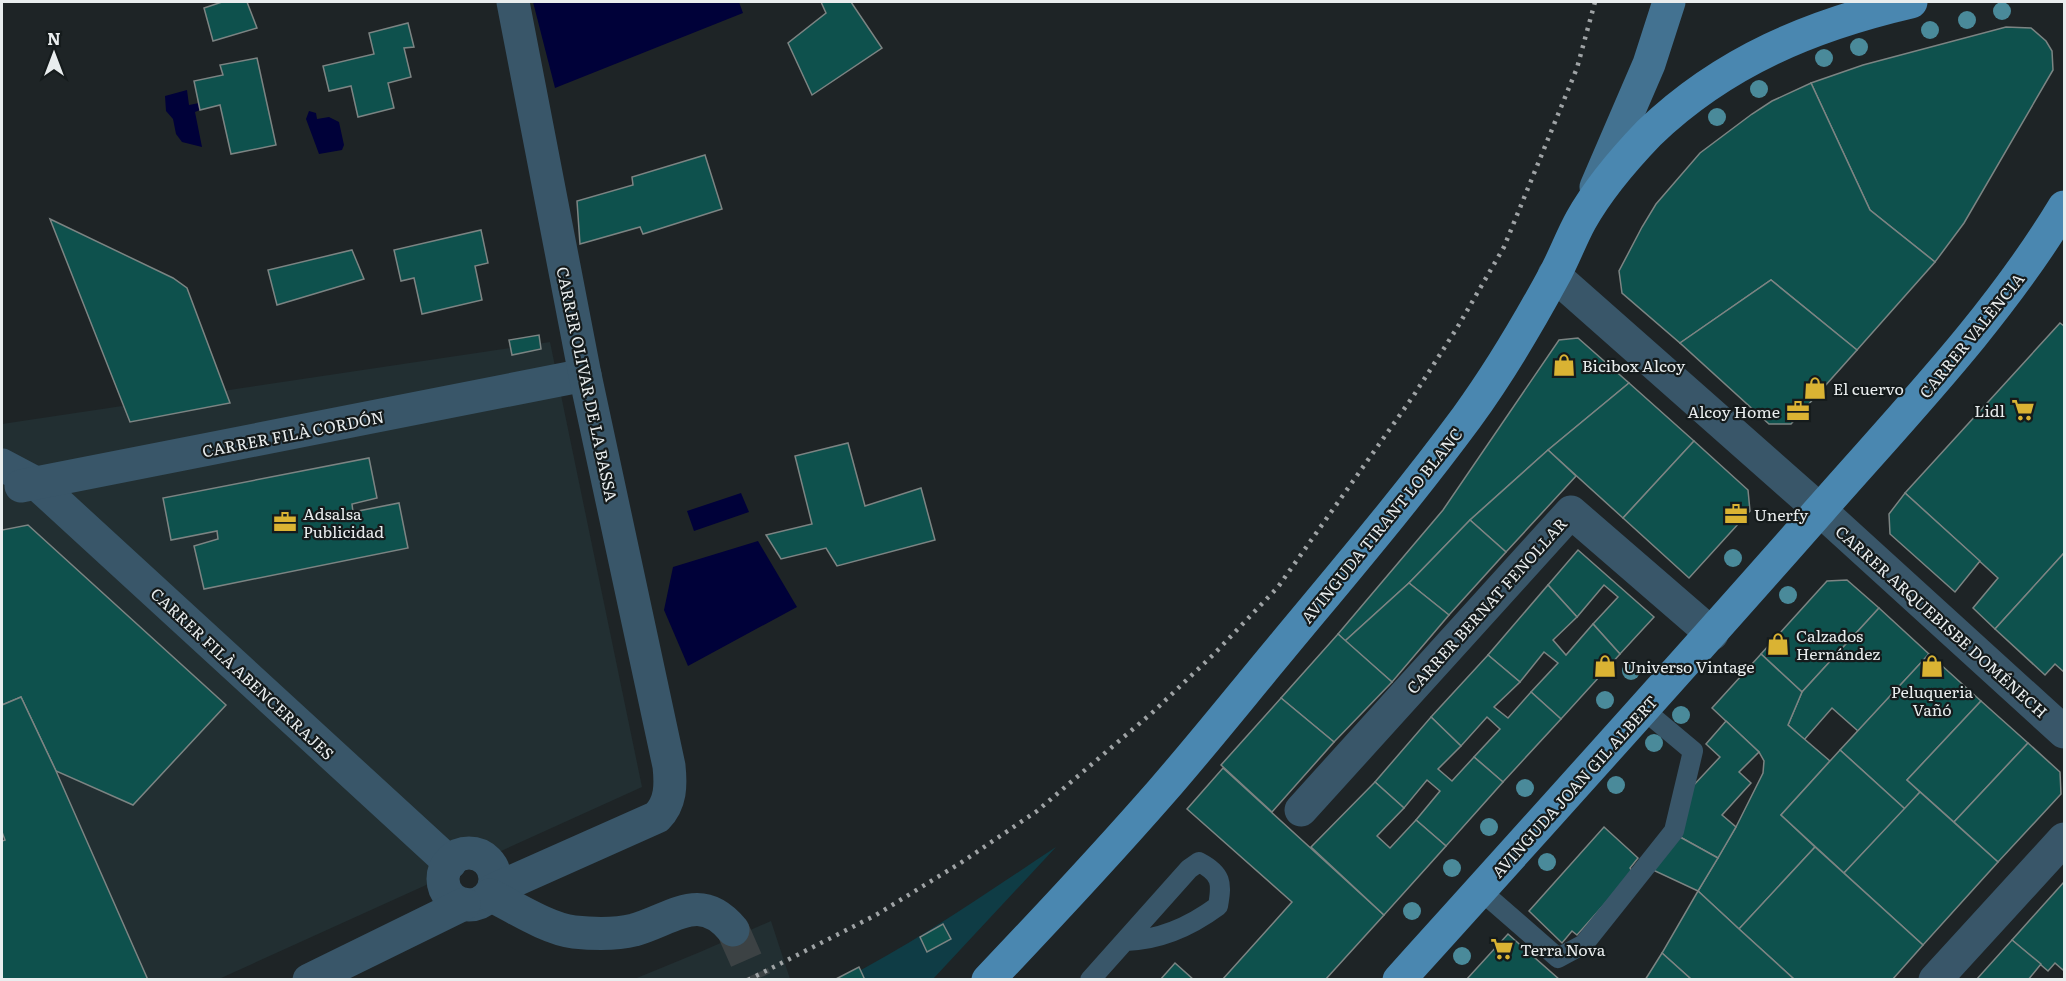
<svg xmlns="http://www.w3.org/2000/svg" width="2066" height="981" font-family="Literata,serif">
<style>
.built{fill:#222f32}
.green{fill:#0f3c45}
.water{fill:#000139}
.building{fill:#0e514d;stroke:#7c8483;stroke-width:1.5}
.lines{fill:none;stroke-linecap:round;stroke-linejoin:round}
.street-tunnel{stroke:#3c4244;stroke-width:33;stroke-dasharray:33 16;stroke-linecap:butt}
.lane{stroke:#395669;stroke-width:20}
.street{stroke:#395669;stroke-width:33}
.secondary{stroke:#437291;stroke-width:33}
.primary{stroke:#4a87b0;stroke-width:33}
.rail{stroke:#9fa3a5;stroke-width:4.5;stroke-dasharray:3 6;stroke-linecap:butt}
.tree{fill:#4a8a9a}
.labels{text-anchor:middle;dominant-baseline:central;stroke-width:4.5;stroke-linejoin:round;paint-order:stroke}
.street-label{font-size:16px;fill:#e9edee;stroke:#151b1c}
.poi-label{font-size:16px;fill:#e9edee;stroke:#151b1c;text-anchor:start}
</style>
<rect width="100%" height="100%" fill="#1e2426"/>
<g class="built">
<path d="M550,342L642,787L219,979L2,980V424Z"/>
<path d="M771,921L790,979L632,980L700,952Z"/>
</g>
<path class="green" d="M1056,847L933,979L842,980C918,941 985,894 1056,847Z"/>
<g class="water">
<path d="M533,2H739L743,13L555,88Z"/>
<path d="M187,90L189,105L199,103L200,110L195,112L202,147L182,142L176,134L173,119L166,111L165,96Z"/>
<path d="M309,111L316,113L317,119L329,117L339,122L344,145L342,150L319,154L306,119Z"/>
<path d="M741,493L749,512L694,531L687,511Z"/>
<path d="M758,541L797,607L688,666L664,610L673,567Z"/>
</g>
<g class="building">
<path d="M222,2H247L257,28L213,41L204,8Z"/>
<path d="M821,2H851L882,48L812,95L788,43L826,13Z"/>
<path d="M408,23L414,47L404,48L411,77L388,83L394,108L358,117L351,86L329,91L323,66L374,54L369,33Z"/>
<path d="M2006,27L2031,28L2046,41L2052,51L2053,70L1964,223L1935,262L1870,210L1811,83L1863,65Z"/>
<path d="M257,58L276,145L231,154L220,105L200,110L194,81L223,75L220,65Z"/>
<path d="M1811,83L1870,210L1935,262L1857,350L1771,280L1680,343L1622,293L1619,271L1642,227L1656,204L1700,153L1752,114L1772,101Z"/>
<path d="M705,155L722,209L643,234L640,227L580,244L577,201L633,185L632,177Z"/>
<path d="M50,219L173,278L187,288L230,403L130,422Z"/>
<path d="M481,230L488,263L475,266L482,300L422,314L414,278L401,281L394,250Z"/>
<path d="M352,250L364,279L277,305L268,270Z"/>
<path d="M1771,280L1857,350L1791,424H1769L1680,343Z"/>
<path d="M2060,323L2064,326V553L1995,629L1973,608L1998,578L1905,493Z"/>
<path d="M539,335L541,349L512,355L509,340Z"/>
<path d="M1578,338L1629,383L1548,450L1470,520L1409,583L1345,641L1338,634L1443,510L1559,340Z"/>
<path d="M1629,383L1694,441L1623,518L1548,450Z"/>
<path d="M1694,441L1748,490L1750,511L1689,578L1623,518Z"/>
<path d="M848,443L865,506L921,488L935,540L837,566L826,548L781,559L766,535L812,524L795,456Z"/>
<path d="M1548,450L1576,476L1506,552L1470,520Z"/>
<path d="M369,458L377,498L352,504L353,512L399,503L408,548L204,589L194,546L218,539L217,531L171,540L163,498Z"/>
<path d="M1905,493L1980,561L1955,592L1890,534L1889,514Z"/>
<path d="M1470,520L1506,552L1449,615L1409,583Z"/>
<path d="M28,525L226,705L133,805L56,771L21,697L2,705V530Z"/>
<path d="M1578,550L1654,617L1620,654L1593,624L1618,597L1604,585L1577,617L1548,585Z"/>
<path d="M2064,553V672L2055,664L2045,675L1995,629Z"/>
<path d="M1847,580L1879,608L1802,692L1761,654L1827,581Z"/>
<path d="M1409,583L1449,615L1392,682L1345,641Z"/>
<path d="M1548,585L1577,617L1553,640L1566,655L1593,624L1620,654L1561,719L1531,692L1558,663L1544,652L1520,682L1488,655Z"/>
<path d="M1879,608L1929,654L1858,731L1832,708L1804,740L1788,725L1802,692Z"/>
<path d="M1338,634L1392,682L1334,742L1281,698Z"/>
<path d="M1761,654L1802,692L1788,725L1830,761L1781,815L1815,847L1739,929L1698,891L1736,827L1763,773L1764,761L1759,752L1712,708Z"/>
<path d="M1929,654L1981,701L1907,780L1920,792L1905,809L1840,750Z"/>
<path d="M1488,655L1520,682L1494,707L1508,718L1531,692L1561,719L1503,782L1474,757L1500,729L1487,717L1461,746L1431,717Z"/>
<path d="M21,697L56,771L148,980H2V841L5,840L2,832V705Z"/>
<path d="M1281,698L1334,742L1272,812L1221,765Z"/>
<path d="M1981,701L2028,743L1954,822L1907,780Z"/>
<path d="M1431,717L1461,746L1438,769L1452,781L1474,757L1503,782L1446,846L1416,820L1440,791L1427,780L1404,808L1375,782Z"/>
<path d="M1726,721L1759,752L1739,772L1751,783L1722,815L1736,827L1718,858L1680,837L1691,788L1720,757L1706,744Z"/>
<path d="M2028,743L2060,772L2061,794L1998,862L1954,822Z"/>
<path d="M1840,750L1905,809L1844,873L1781,815Z"/>
<path d="M1223,768L1384,915L1325,980H1222L1292,902L1187,809Z"/>
<path d="M1375,782L1404,808L1377,836L1390,848L1416,820L1446,846L1384,915L1311,847Z"/>
<path d="M1920,792L1998,862L1923,945L1844,873Z"/>
<path d="M1604,827L1638,858L1630,868L1633,872L1577,935L1572,931L1562,943L1529,911Z"/>
<path d="M1680,837L1718,858L1698,891L1653,870Z"/>
<path d="M1815,847L1923,945L1892,980H1795L1739,929Z"/>
<path d="M2064,882V968L2063,970L2055,963L2048,971L2012,940Z"/>
<path d="M1698,891L1739,929L1795,980H1692L1662,953Z"/>
<path d="M943,924L951,939L927,952L920,937Z"/>
<path d="M1508,934L1560,980H1466Z"/>
<path d="M2012,940L2041,964L2028,980H1976Z"/>
<path d="M1662,953L1692,980H1645Z"/>
<path d="M1175,963L1194,980H1160Z"/>
<path d="M859,967L865,980H834Z"/>
</g>
<g class="lines">
<path class="street-tunnel" d="M733,930L755,980"/>
<g class="lane">
<path d="M1480,890L1558,958L1584,944L1674,831L1693,751L1644,710"/>
<path d="M1090,980L1189,869L1199,862C1222,874 1222,883 1218,906C1191,926 1160,940 1126,941"/>
</g>
<g class="street">
<path d="M1554,275L1820,510L2064,732"/>
<path d="M2,465L36,483L450,863"/>
<path d="M21,486L585,375"/>
<path d="M1301,810L1571,512L1712,634"/>
<circle cx="469" cy="879" r="26"/>
<path d="M493,890L657,817C671,803 671,785 669,766L585,375L513,2"/>
<path d="M490,895C514,907 548,929 574,932C594,934 614,935 634,930C673,919 700,890 733,930"/>
<path d="M309,980L464,904"/>
<path d="M1935,980L2064,839"/>
</g>
<path class="secondary" d="M1596,187L1649,64L1669,2"/>
<g class="primary">
<path d="M988,980C1047,918 1105,856 1161,792C1202,745 1241,696 1281,648C1344,572 1408,497 1467,417C1499,373 1528,324 1554,276C1564,258 1571,238 1581,220C1599,188 1624,159 1649,133C1724,61 1812,25 1911,2"/>
<path d="M1399,980C1540,824 1681,668 1820,510C1906,412 1997,318 2064,207"/>
</g>
<path class="rail" d="M748,980L876,915L962,862L1037,811L1153,712L1214,654L1278,587L1414,395L1457,328L1504,247L1577,68L1595,2"/>
</g>
<g class="tree">
<circle cx="2002" cy="11" r="9"/>
<circle cx="1967" cy="20" r="9"/>
<circle cx="1930" cy="30" r="9"/>
<circle cx="1859" cy="47" r="9"/>
<circle cx="1824" cy="58" r="9"/>
<circle cx="1759" cy="89" r="9"/>
<circle cx="1717" cy="117" r="9"/>
<circle cx="1733" cy="558" r="9"/>
<circle cx="1788" cy="595" r="9"/>
<circle cx="1631" cy="671" r="9"/>
<circle cx="1605" cy="700" r="9"/>
<circle cx="1681" cy="715" r="9"/>
<circle cx="1654" cy="743" r="9"/>
<circle cx="1616" cy="785" r="9"/>
<circle cx="1525" cy="788" r="9"/>
<circle cx="1489" cy="827" r="9"/>
<circle cx="1547" cy="862" r="9"/>
<circle cx="1452" cy="868" r="9"/>
<circle cx="1412" cy="911" r="9"/>
<circle cx="1462" cy="956" r="9"/>
</g>
<defs>
<g id="shop-bare" transform="scale(1.8)"><path d="M-5-2.5h2.3a2.7 3.5 0 0 1 5.4 0H5L5.5 6h-11ZM-1.5-2.5h3a1.5 2.3 0 0 0-3 0Z" fill="#dab333" stroke="#151b1c" stroke-width="2.5" paint-order="stroke"/></g>
<g id="supermarket-bare" transform="scale(1.8)"><path d="M-6-5.5h2.5l.6 2H6L4.5 2H-2.5L-4.4-4H-6ZM-1.5 3.2a1.3 1.3 0 1 0 .1 0ZM3 3.2a1.3 1.3 0 1 0 .1 0Z" fill="#dab333" stroke="#151b1c" stroke-width="2.5" paint-order="stroke"/></g>
<g id="office-bare" transform="scale(1.8)"><path d="M-6-3h4V-5.5h4V-3h4V5H-6ZM-1-4.5V-3h2v-1.5ZM-6 0V1H6V0Z" fill="#dab333" stroke="#151b1c" stroke-width="2.5" paint-order="stroke"/></g>
</defs>
<g fill-rule="evenodd">
<use href="#shop-bare" x="1564" y="365"/>
<use href="#shop-bare" x="1815" y="388"/>
<use href="#supermarket-bare" x="2023" y="410"/>
<use href="#office-bare" x="1798" y="411"/>
<use href="#office-bare" x="1736" y="514"/>
<use href="#office-bare" x="285" y="522"/>
<use href="#shop-bare" x="1778" y="644"/>
<use href="#shop-bare" x="1605" y="666"/>
<use href="#shop-bare" x="1932" y="666"/>
<use href="#supermarket-bare" x="1502" y="949"/>
</g>
<g class="labels">
<g class="street-label">
<text transform="translate(1971 335) rotate(-51)">CARRER VALÈNCIA</text>
<text transform="translate(588 384) rotate(78)">CARRER OLIVAR DE LA BASSA</text>
<text transform="translate(293 433) rotate(-11)">CARRER FILÀ CORDÓN</text>
<text transform="translate(1381 525) rotate(-51)">AVINGUDA TIRANT LO BLANC</text>
<text transform="translate(1486 605) rotate(-48)">CARRER BERNAT FENOLLAR</text>
<text transform="translate(1942 621) rotate(42)">CARRER ARQUEBISBE DOMÉNECH</text>
<text transform="translate(243 673) rotate(43)">CARRER FILÀ ABENCERRAJES</text>
<text transform="translate(1574 786) rotate(-48)">AVINGUDA JOAN GIL ALBERT</text>
</g>
<g class="poi-label">
<text x="1582" y="365">Bicibox Alcoy</text>
<text x="1833" y="388">El cuervo</text>
<text x="2005" y="410" text-anchor="end">Lidl</text>
<text x="1780" y="411" text-anchor="end">Alcoy Home</text>
<text x="303" y="513">Adsalsa<tspan x="303" dy="18">Publicidad</tspan></text>
<text x="1754" y="514">Unerfy</text>
<text x="1796" y="635">Calzados<tspan x="1796" dy="18">Hernández</tspan></text>
<text x="1623" y="666">Universo Vintage</text>
<text x="1932" y="691" text-anchor="middle">Peluqueria<tspan x="1932" dy="18">Vañó</tspan></text>
<text x="1520" y="949">Terra Nova</text>
</g>
</g>
<rect width="2066" height="981" fill="none" stroke="#e9edee" stroke-width="6"/>
<g transform="translate(54 54)" stroke="#151b1c" stroke-width="4.5" paint-order="stroke">
<path d="M0-4.5L10 22L0 15L-10 22Z" fill="#e9edee"/>
<text y="-9" font-size="16" font-weight="bold" text-anchor="middle" fill="#e9edee">N</text>
</g>
</svg>
